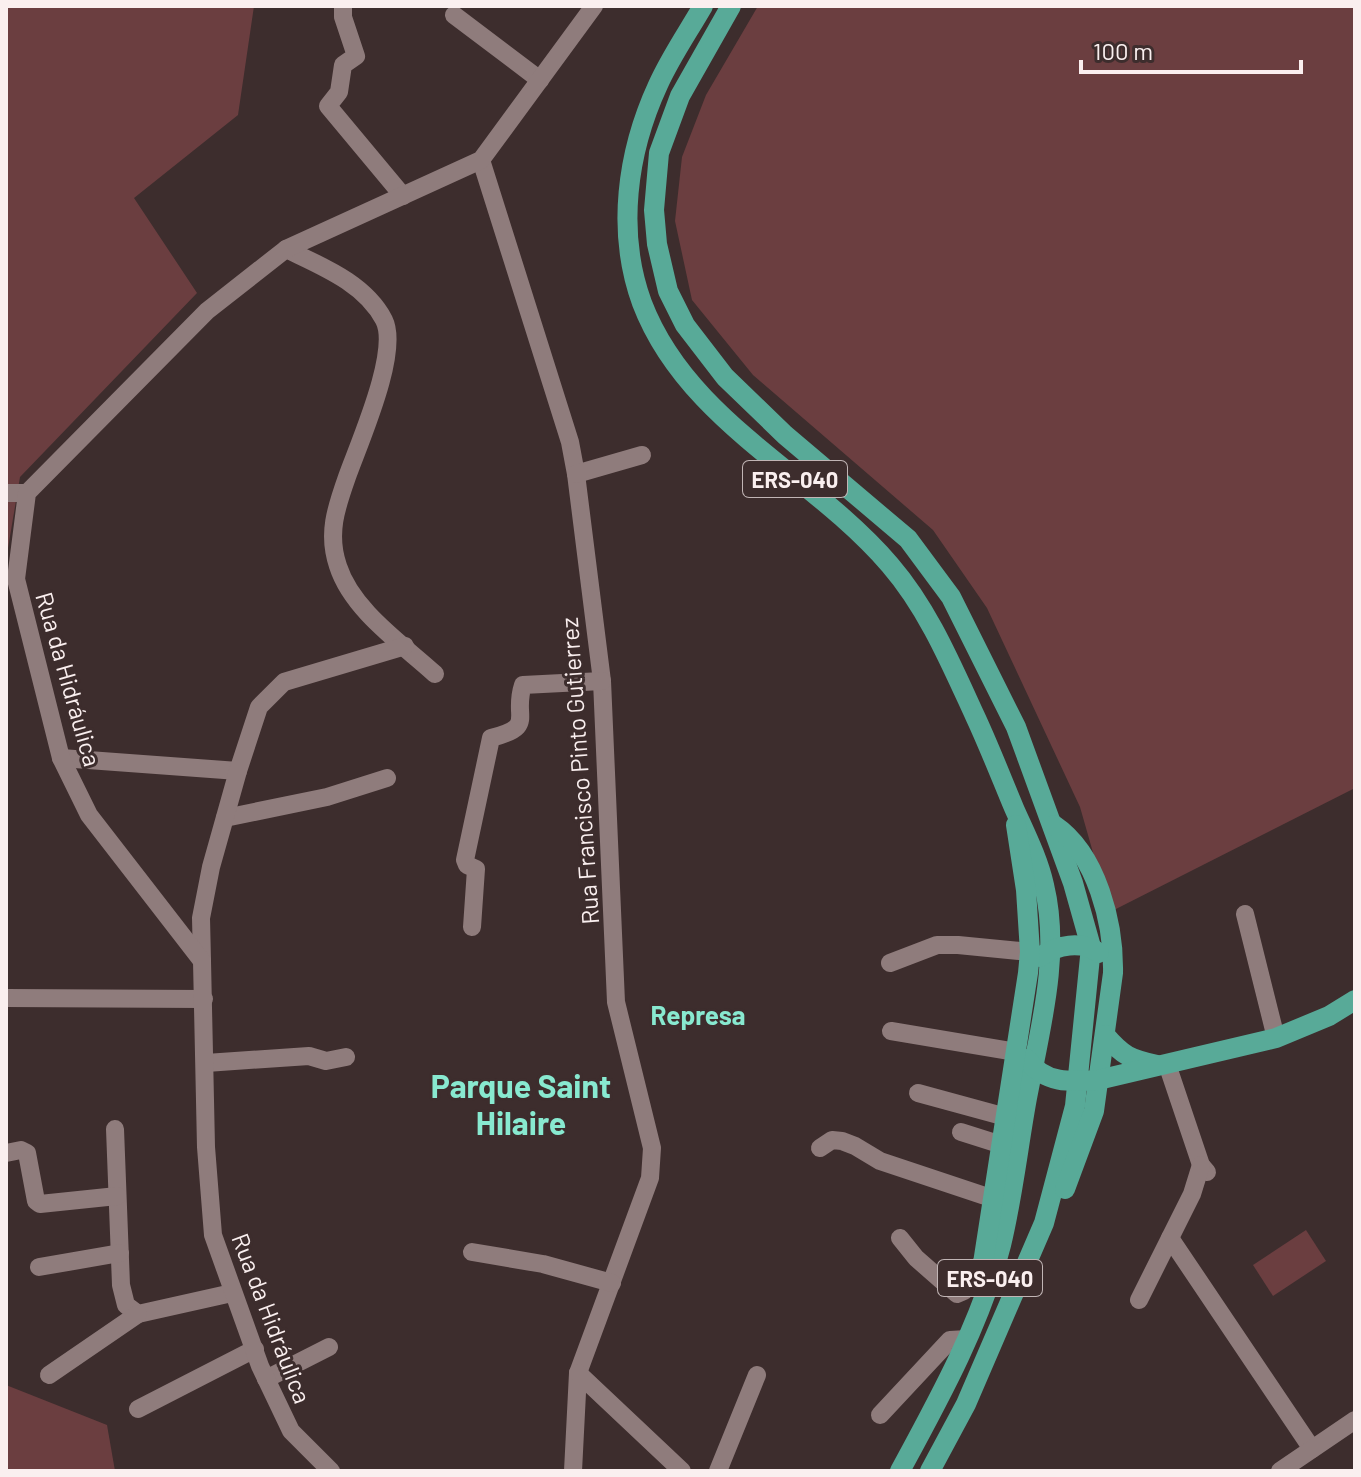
<svg xmlns="http://www.w3.org/2000/svg" width="1361" height="1477" font-family="Barlow,sans-serif">
<style>
.green{fill:#6b3e40}
.lines{fill:none;stroke-linecap:round;stroke-linejoin:round}
.minor{stroke:#8f7c7c;stroke-width:18}
.major{stroke:#58aa98;stroke-width:20}
.labels{text-anchor:middle;dominant-baseline:central;stroke-width:6;stroke-linejoin:round;paint-order:stroke}
.shield{fill:#3d2d2d;stroke:#c1b5b5;stroke-width:2}
.shield-label{font-size:22px;font-weight:bold;fill:#faefef}
.street-label{font-size:24px;fill:#faefef;stroke:#3d2d2d}
.neighbourhood-label{font-size:26px;font-weight:bold;fill:#88e9d0;stroke:#3d2d2d}
.district-label{font-size:32px;font-weight:bold;fill:#88e9d0;stroke:#3d2d2d}
</style>
<rect width="100%" height="100%" fill="#3d2d2d"/>
<g class="green">
<path d="M6,6H254L238,115L134,198L197,293L20,477L6,560Z"/>
<path d="M758,6H1355V788L1110,912L1080,807L987,608L933,530L753,375L692,300L675,221L682,157L706,95Z"/>
<path d="M1306,1230L1326,1261L1273,1296L1253,1265Z"/>
<path d="M6,1385L107,1425L115,1471H6Z"/>
</g>
<g class="lines">
<g class="minor">
<path d="M343,6V17L356,56L343,65L339,92L328,106L403,196"/>
<path d="M454,15L540,80"/>
<path d="M481,160L570,442L576,474L602,681L616,1002L652,1148L650,1178L578,1373L573,1471"/>
<path d="M286,249C321,266 365,283 384,320C400,352 359,443 347,477C336,508 327,534 338,566C352,610 401,643 435,674"/>
<path d="M576,474L642,455"/>
<path d="M6,493H27"/>
<path d="M61,758L238,771"/>
<path d="M225,818L327,797L387,778"/>
<path d="M1245,914L1276,1038"/>
<path d="M472,927L476,869L467,865L465,860L491,738C537,726 512,718 523,685L602,681"/>
<path d="M202,961L201,918L211,867L238,771L259,707L284,682L405,646"/>
<path d="M890,963L937,945H958L1030,952"/>
<path d="M6,998L204,999"/>
<path d="M891,1031L1016,1052"/>
<path d="M206,1063L309,1056L326,1061L346,1057"/>
<path d="M1167,1064L1201,1165L1207,1172"/>
<path d="M918,1093L1006,1117"/>
<path d="M115,1129L121,1285L126,1305L138,1314L232,1293"/>
<path d="M961,1132L1002,1145"/>
<path d="M820,1148L832,1140L842,1141L855,1146L880,1161L994,1199"/>
<path d="M6,1153L21,1150L27,1153L36,1201L40,1204L117,1196"/>
<path d="M900,1238L916,1258L957,1294L964,1291L982,1262"/>
<path d="M1170,1238L1312,1449"/>
<path d="M472,1252L543,1264L612,1283"/>
<path d="M39,1267L120,1253"/>
<path d="M1139,1300L1192,1194L1201,1165"/>
<path d="M578,1373L682,1471"/>
<path d="M49,1375L138,1314"/>
<path d="M266,1379L329,1347"/>
<path d="M138,1409L255,1349"/>
<path d="M880,1415L950,1340L967,1339"/>
<path d="M331,1471L291,1431L260,1366L213,1235L206,1147L202,961L89,815L61,758L16,579L27,493L207,311L286,249L481,160L594,6"/>
<path d="M718,1471L757,1375"/>
<path d="M1280,1471L1355,1420"/>
</g>
<g class="major">
<path d="M703,6C688,32 670,58 658,85C627,152 616,232 642,303C687,421 811,473 890,565C928,609 951,664 975,716C989,746 1001,777 1014,808C1025,833 1038,858 1044,885C1061,955 1040,1029 1027,1098C1018,1147 1013,1196 1001,1245C980,1325 939,1399 900,1471"/>
<path d="M731,6L680,96L659,153L654,210L657,244L668,291L685,325L725,377L785,435L908,539L951,597L1016,727L1073,883L1091,947L1075,1106L1044,1223L966,1404L930,1471"/>
<path d="M1054,825C1097,854 1114,924 1113,973L1094,1111L1065,1189"/>
<path d="M1040,957C1057,945 1081,940 1099,953"/>
<path d="M1105,1035C1123,1056 1130,1059 1157,1065"/>
<path d="M1027,1059C1044,1084 1071,1082 1098,1080L1276,1038L1329,1016L1355,1000"/>
<path d="M981,1276L1028,973L1030,952L1026,890L1016,825"/>
</g>
</g>
<g class="labels">
<g class="shield">
<rect x="743" y="461" width="104" height="36" rx="6"/>
<rect x="938" y="1260" width="104" height="36" rx="6"/>
</g>
<g class="shield-label">
<text x="795" y="479">ERS-040</text>
<text x="990" y="1278">ERS-040</text>
</g>
<g class="street-label">
<text transform="translate(69 679) rotate(74)">Rua da Hidráulica</text>
<text transform="translate(579 771) rotate(-94)">Rua Francisco Pinto Gutierrez</text>
<text transform="translate(272 1318) rotate(69)">Rua da Hidráulica</text>
</g>
<g class="neighbourhood-label">
<text x="698" y="1014">Represa</text>
</g>
<g class="district-label">
<text x="521" y="1085">Parque Saint<tspan x="521" dy="37">Hilaire</tspan></text>
</g>
</g>
<rect width="1361" height="1477" fill="none" stroke="#faefef" stroke-width="16"/>
<path d="M1081 60v12h220v-12" fill="none" stroke="#faefef" stroke-width="4"/>
<text x="1093" y="60" font-size="24" fill="#faefef" stroke="#3d2d2d" stroke-width="6" paint-order="stroke">100 m</text>
</svg>
